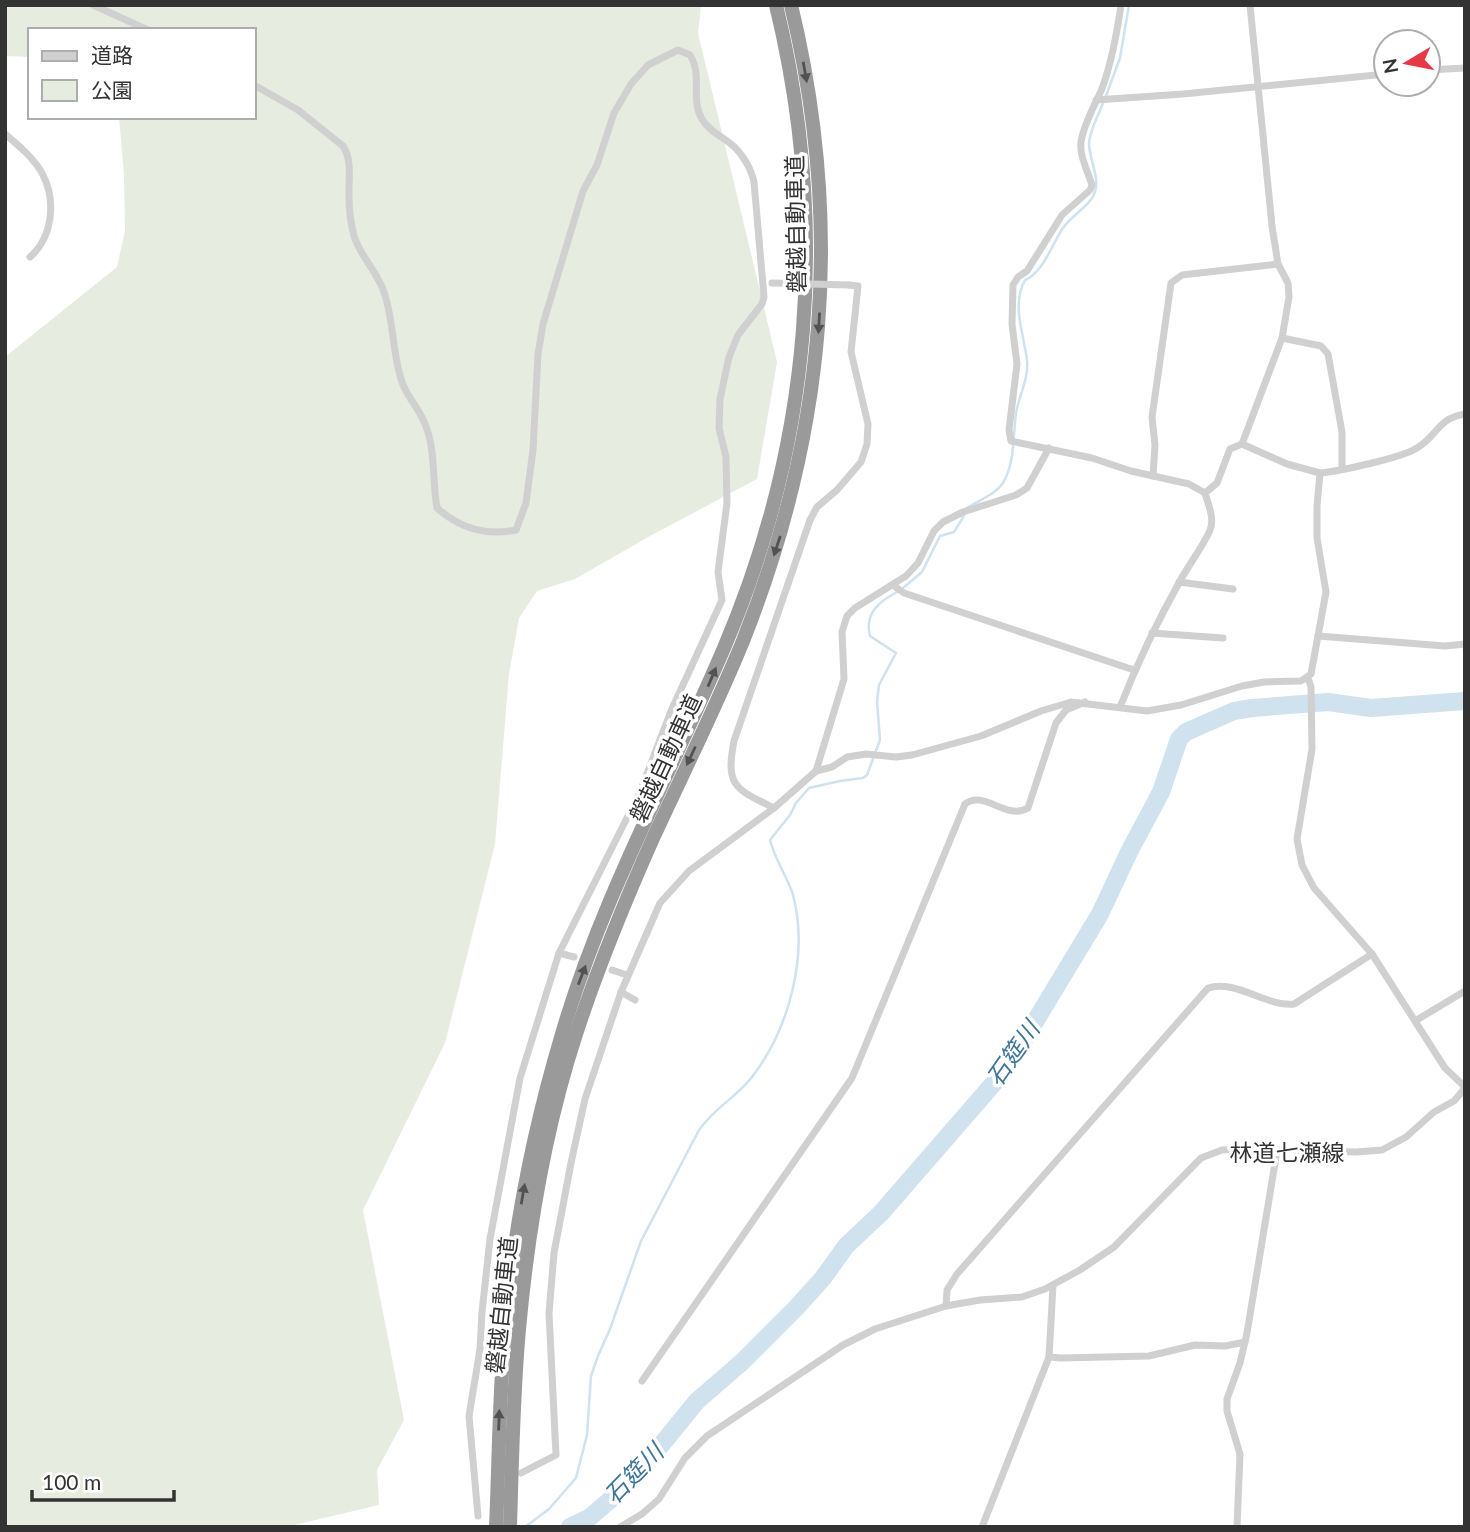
<svg xmlns="http://www.w3.org/2000/svg" width="1470" height="1532" font-family="Lato,'Noto Sans JP',sans-serif">
<style>
.green{fill:#e6ecdf}
.lines{fill:none;stroke-linecap:round;stroke-linejoin:round}
.stream{stroke:#cfe2ee;stroke-width:2.5}
.river{stroke:#cfe2ee;stroke-width:18}
.street{stroke:#d0d0d0;stroke-width:7}
.highway{stroke:#9a9a9a;stroke-width:14}
.street-bridge{stroke:#d0d0d0;stroke-width:7}
.oneway{fill:#525252}
.labels{text-anchor:middle;dominant-baseline:central;stroke-width:7;stroke-linejoin:round;paint-order:stroke}
.street-label{font-size:23px;fill:#333;stroke:#fff}
.water-label{font-size:24px;font-style:italic;fill:#3f7597;stroke:#fff}
</style>
<rect width="100%" height="100%" fill="#fff"/>
<path class="green" d="M5,5H701L698,33L777,362L757,479L650,536L575,579L537,591L519,618L509,674L495,844L445,1043L363,1210L404,1420L377,1470L379,1505L286,1527H5V357L117,267L125,231L124,175L119,117H254V30H30V57L5,56Z"/>
<g class="lines">
<g class="stream">
<path d="M1106,96L1120,58L1129,5"/>
<path d="M967,508C979,500 995,495 1003,483C1015,463 1013,435 1016,413C1019,396 1029,378 1027,360C1024,334 1011,305 1025,280C1043,273 1052,244 1063,228C1071,216 1091,205 1095,192C1100,178 1089,158 1089,144C1089,131 1099,115 1103,103"/>
<path d="M903,588L922,572L940,536L954,532L965,514"/>
<path d="M525,1527L549,1509L576,1478L587,1435L591,1376L598,1356L610,1329L641,1241L699,1130C715,1107 737,1097 752,1077C789,1029 809,955 793,895C787,876 775,860 770,840L790,815L796,803L809,788L840,781L863,778L867,775L880,740L877,701L879,685L896,653L870,636C864,613 880,601 897,592"/>
</g>
<path class="river" d="M570,1527L589,1518L631,1482L697,1401L742,1362L796,1308L823,1278L846,1246L881,1213L1007,1068L1100,914L1129,852L1161,792L1179,739L1186,732L1234,711L1252,708L1328,702L1371,708L1465,701"/>
<g class="street">
<path d="M93,5L148,30"/>
<path d="M1121,5C1117,33 1112,60 1103,86C1096,104 1084,122 1081,142C1079,155 1088,172 1092,185L1090,190L1062,215L1027,271L1018,277L1013,285L1012,324L1017,364L1009,430L1011,441L1092,458L1131,471L1189,484L1205,493"/>
<path d="M1428,70L1465,68"/>
<path d="M254,85L298,110L343,146C353,161 348,181 349,198C349,211 351,224 354,236C360,256 377,271 384,292C394,321 392,353 402,382C407,397 419,408 425,424C436,450 432,481 437,508C461,529 486,536 516,530L526,503L533,450L538,354L543,324L583,191L597,165L614,113L631,84L648,65L678,50L690,55C703,76 690,100 702,119C709,131 721,136 731,144C742,153 751,168 754,182L764,297L762,304L738,335L729,357L720,399L719,428L726,457L727,503L718,572L722,600L671,711L640,792L559,953L520,1078L490,1239L482,1312L480,1349L469,1416L478,1516"/>
<path d="M1096,100L1183,94L1386,74"/>
<path d="M5,134C18,145 35,159 43,175C56,201 53,237 30,257"/>
<path d="M1282,338L1321,346L1328,354L1342,432V469"/>
<path d="M1242,444L1282,338L1289,297L1288,283L1278,264L1272,226L1250,5"/>
<path d="M1320,473C1340,471 1401,458 1417,448C1439,435 1436,419 1465,414"/>
<path d="M1153,476L1155,445L1152,417L1171,283L1182,275L1278,264"/>
<path d="M1179,582L1233,589"/>
<path d="M894,586L904,593L1134,670"/>
<path d="M1152,633L1223,638"/>
<path d="M1318,636L1445,646L1465,644"/>
<path d="M1308,678L1311,687L1312,749L1297,839L1302,865L1314,888L1372,954L1445,1068L1465,1087"/>
<path d="M816,771L844,679L842,632L847,616L855,608L906,576L918,563L934,531L943,522L963,512L1016,495L1027,488L1049,448"/>
<path d="M774,808C736,789 725,787 734,741L810,520L817,507L837,490L861,462L867,444L868,424L851,352L858,286L849,285"/>
<path d="M559,953L574,957"/>
<path d="M612,970L627,975"/>
<path d="M621,992L660,903L689,871L774,808L816,771L832,767L847,757L866,754L896,757L912,755L981,736L1041,711L1071,702L1147,711L1181,705L1242,686L1264,682L1301,681L1311,674L1326,592L1317,538V506L1320,473L1287,464L1242,444L1230,449L1217,483L1205,493C1208,504 1215,519 1210,530C1204,545 1188,566 1180,581C1157,622 1137,664 1120,707"/>
<path d="M1415,1021L1465,991"/>
<path d="M946,1306L947,1290L957,1274L1208,988C1236,979 1266,1007 1294,1004L1372,954"/>
<path d="M1049,1357L1061,1358L1149,1356L1195,1345L1225,1346L1245,1342"/>
<path d="M642,1381L852,1078L965,804C984,789 1006,821 1028,808L1056,723L1066,710L1085,702"/>
<path d="M521,1473L556,1455L549,1313L554,1253L571,1163L585,1099L621,992L635,1000"/>
<path d="M620,1527L642,1514L659,1499L685,1458L707,1436L843,1345L875,1329L946,1306L980,1300L1022,1297L1045,1289L1080,1270L1114,1247L1201,1158L1222,1150L1243,1149L1356,1152L1382,1150L1406,1137L1434,1112L1454,1101L1465,1088"/>
<path d="M982,1527L1049,1357L1053,1285"/>
<path d="M1237,1527L1240,1454L1227,1411V1399L1240,1363L1247,1333L1277,1151"/>
</g>
<g class="highway">
<path d="M496,1527C499,1461 499,1395 505,1329C514,1229 533,1131 562,1034C601,900 669,777 724,648C812,442 829,223 776,5"/>
<path d="M510,1527C512,1461 513,1395 519,1329C528,1230 545,1129 576,1034C598,967 625,901 654,836C684,771 716,707 743,641C826,432 844,224 791,5"/>
</g>
<path class="street-bridge" d="M772,283L849,285"/>
</g>
<defs><path id="oneway-solid" d="M-6-.8H1V-3.2L6.5 0L1 3.2V.8H-6Z" transform="scale(1.75)"/></defs>
<g class="oneway">
<use href="#oneway-solid" transform="translate(805 72) rotate(80)"/>
<use href="#oneway-solid" transform="translate(819 323) rotate(93)"/>
<use href="#oneway-solid" transform="translate(777 546) rotate(108)"/>
<use href="#oneway-solid" transform="translate(712 677) rotate(-67)"/>
<use href="#oneway-solid" transform="translate(691 756) rotate(115)"/>
<use href="#oneway-solid" transform="translate(582 975) rotate(-69)"/>
<use href="#oneway-solid" transform="translate(523 1194) rotate(-80)"/>
<use href="#oneway-solid" transform="translate(499 1420) rotate(-88)"/>
</g>
<g class="labels">
<g class="street-label">
<text transform="translate(795 224) rotate(-91)">磐越自動車道</text>
<text transform="translate(665 758) rotate(-65)">磐越自動車道</text>
<text x="1287" y="1152">林道七瀬線</text>
<text transform="translate(501 1305) rotate(-84)">磐越自動車道</text>
</g>
<g class="water-label">
<text transform="translate(1012 1053) rotate(-55)">石筵川</text>
<text transform="translate(633 1473) rotate(-46)">石筵川</text>
</g>
</g>
<rect width="1470" height="1532" fill="none" stroke="#333333" stroke-width="14"/>
<rect x="28" y="28" width="228" height="91" fill="#ffffff" stroke="#adadad" stroke-width="2"/>
<rect x="42" y="51" width="35" height="10" fill="#d0d0d0" stroke="#adadad" stroke-width="2"/>
<text x="91" y="63" font-size="21" fill="#333333">道路</text>
<rect x="42" y="80" width="35" height="21" fill="#e6ecdf" stroke="#adadad" stroke-width="2"/>
<text x="91" y="98" font-size="21" fill="#333333">公園</text>
<g transform="translate(1407 63) rotate(260)"><circle r="33" fill="#ffffff" stroke="#adadad" stroke-width="2"/>
<path d="M0-5L12 26L0 18L-12 26Z" fill="#e63946"/>
<text y="-10" font-size="19" font-weight="bold" text-anchor="middle" fill="#333333">N</text>
</g>
<path d="M32 1490v10h142v-10" fill="none" stroke="#333333" stroke-width="3.5"/>
<text x="42" y="1490" font-size="21" fill="#333333" stroke="#ffffff" stroke-width="5" paint-order="stroke">100 m</text>
</svg>
